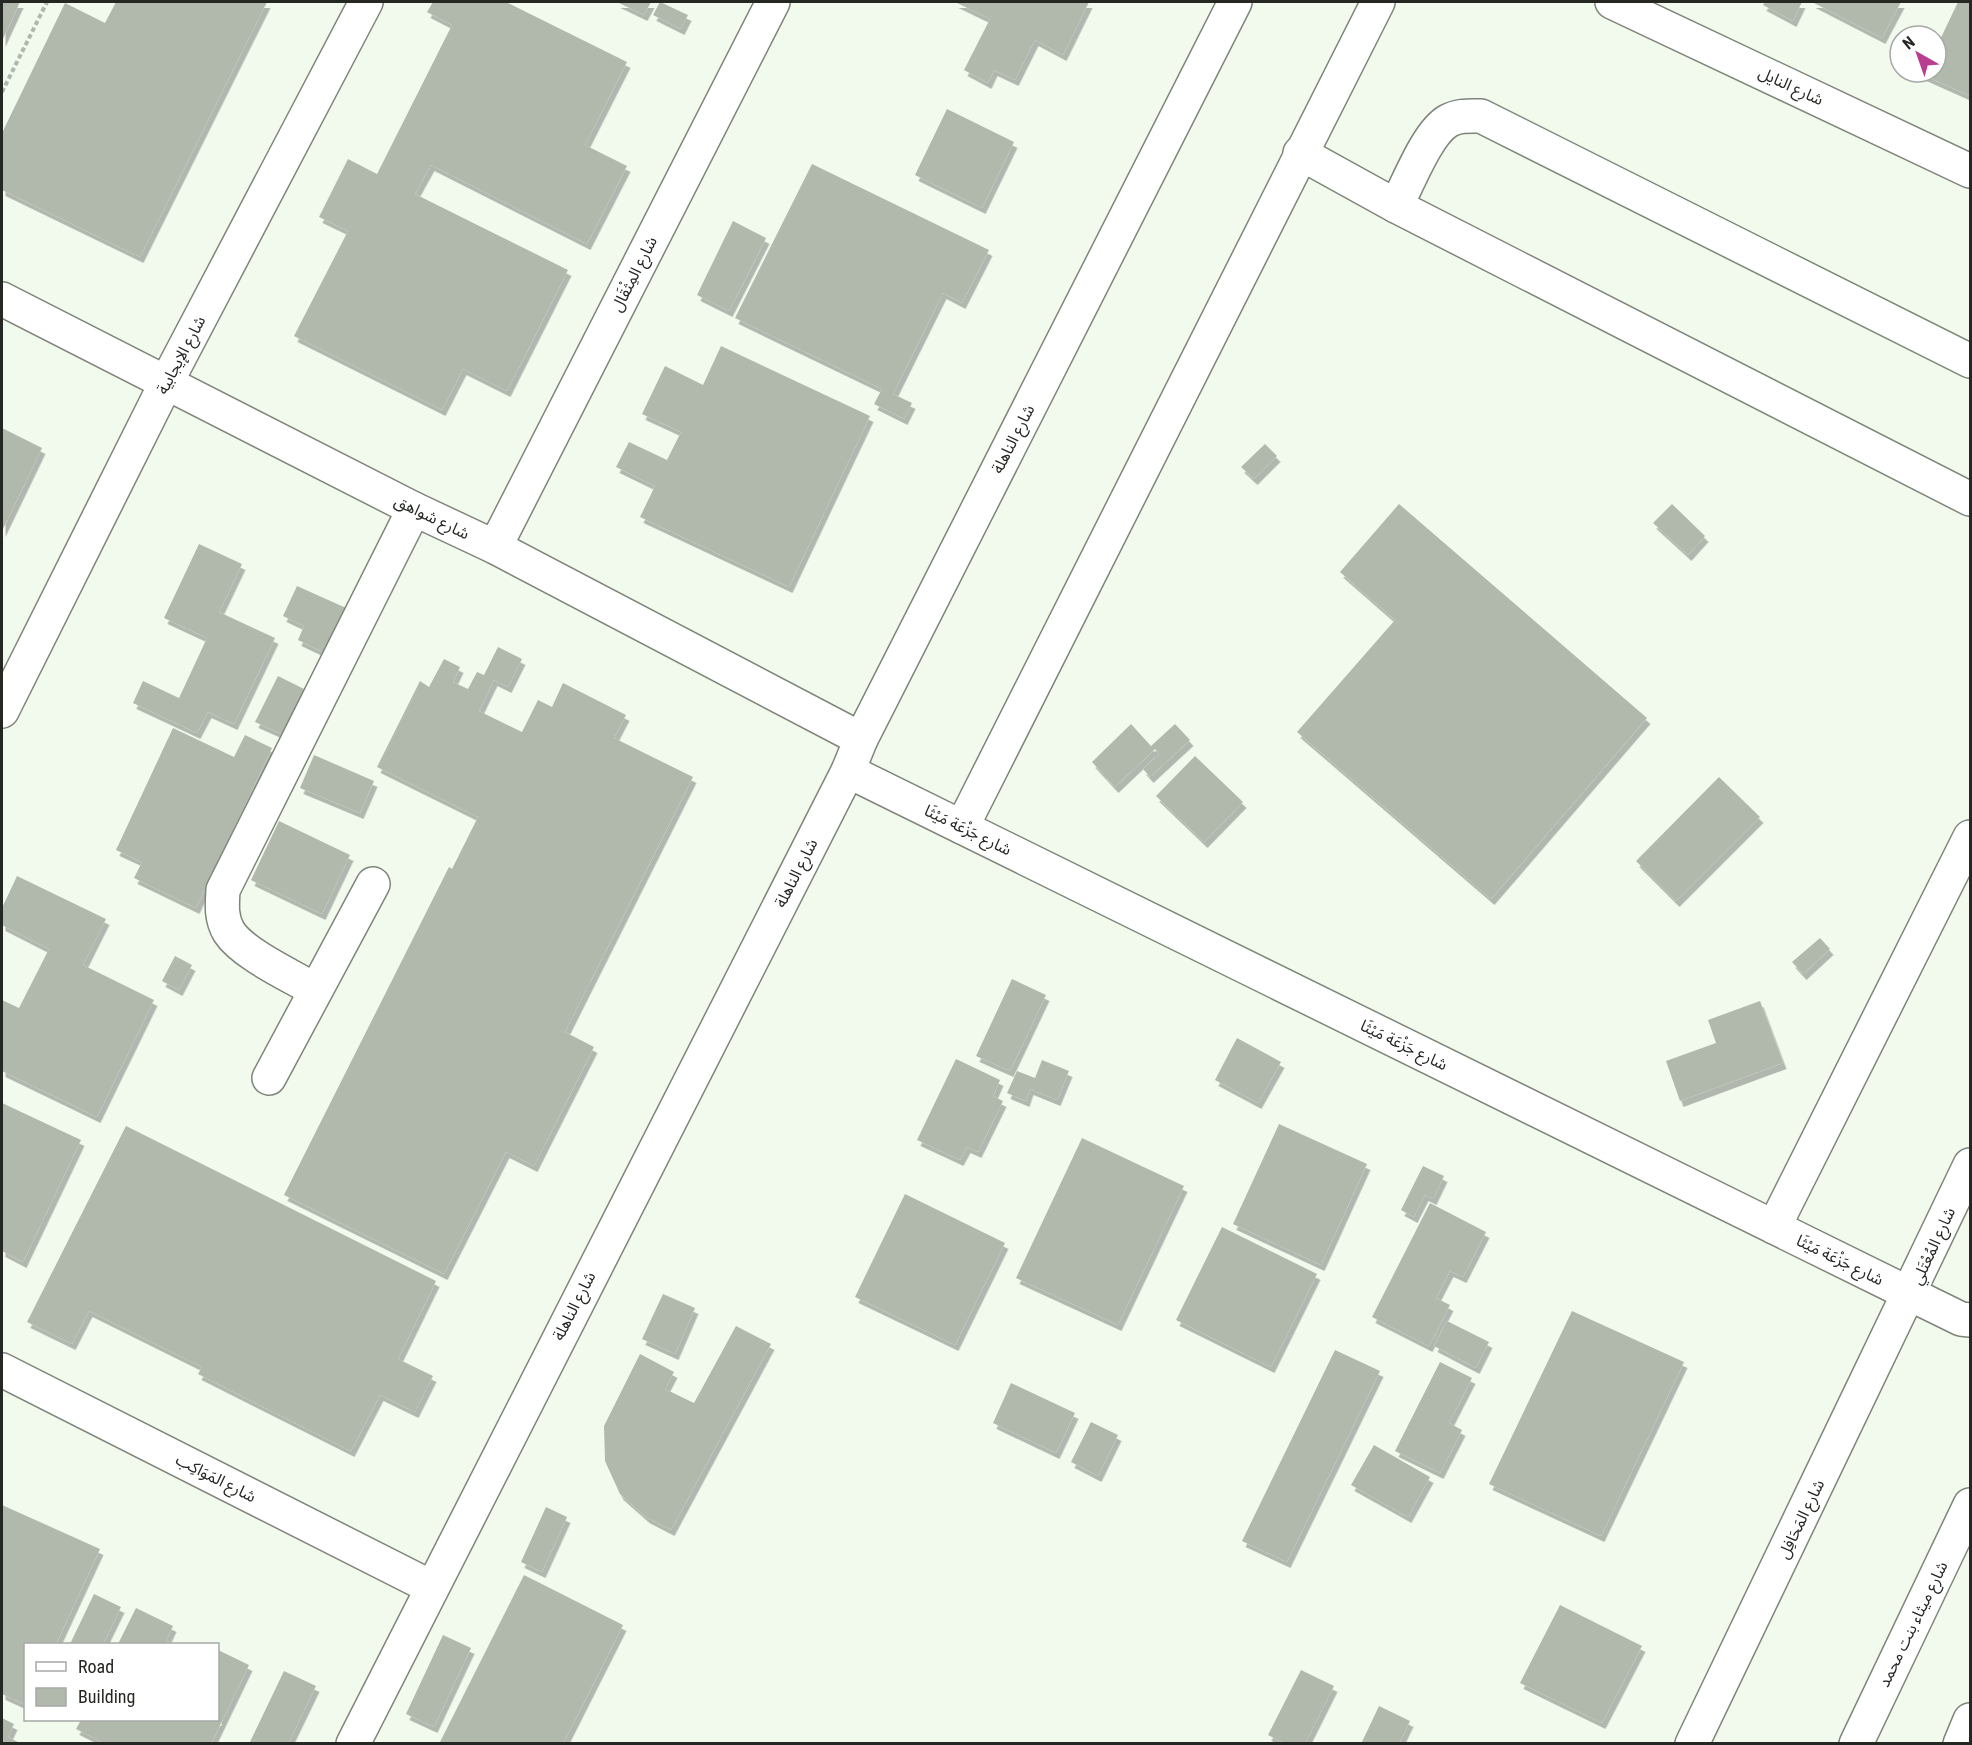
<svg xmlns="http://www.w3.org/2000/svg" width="1972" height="1745" font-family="'Roboto Condensed','Noto Sans Arabic',sans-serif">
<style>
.building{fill:#b1b9ad;filter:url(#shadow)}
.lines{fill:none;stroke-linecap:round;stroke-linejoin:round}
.minor-casing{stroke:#7e867a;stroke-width:36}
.major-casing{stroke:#7e867a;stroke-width:36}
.path{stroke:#b0b7ad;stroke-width:4;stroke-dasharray:4.5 3;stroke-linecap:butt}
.minor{stroke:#fff;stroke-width:33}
.major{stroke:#fff;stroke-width:33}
.labels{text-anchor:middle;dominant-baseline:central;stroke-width:4.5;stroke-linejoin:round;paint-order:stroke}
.street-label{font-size:16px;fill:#242722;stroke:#fff}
</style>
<defs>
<filter id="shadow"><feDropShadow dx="3.5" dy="6" stdDeviation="0" flood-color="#0004"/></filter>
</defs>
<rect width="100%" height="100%" fill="#f1faed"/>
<g class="building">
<path d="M2,2H20L2,41Z"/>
<path d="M116,2H267L140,257L2,190V133L65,3L105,23Z"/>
<path d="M433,2H506L627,62L585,145L627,166L587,244L431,165L415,194L568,270L507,391L463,369L442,410L294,336L348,231L319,217L348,159L377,174L452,25L427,12Z"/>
<path d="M617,2H651L644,15Z"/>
<path d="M660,2L688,15L681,29L653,15Z"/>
<path d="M955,2H1089L1063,55L1035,40L1015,80L994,70L988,83L964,70L990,19Z"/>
<path d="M1765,2H1802L1793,21L1763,5Z"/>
<path d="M1812,2H1901L1882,38Z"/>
<path d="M1958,2H1970V96L1923,75L1925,72H1936V48Z"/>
<path d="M947,109L1014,142L982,208L915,175Z"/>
<path d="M812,164L989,250L962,303L943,293L893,394L912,403L904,419L874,404L882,389L735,318Z"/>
<path d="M733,221L766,238L729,311L697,295Z"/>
<path d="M721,346L870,416L789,587L640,517L655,486L616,467L629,442L667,460L681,432L642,414L665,366L703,385Z"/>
<path d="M2,428L42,448L2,531Z"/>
<path d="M1265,444L1277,456L1254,479L1241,467Z"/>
<path d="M1399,504L1647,718L1491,899L1297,732L1395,620L1340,572Z"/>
<path d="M1672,504L1705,536L1688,555L1653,523Z"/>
<path d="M199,544L242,564L219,612L275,638L234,724L208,712L197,733L133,703L143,681L179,698L207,638L164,618Z"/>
<path d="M297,586L346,608L325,653L298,640L304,626L283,616Z"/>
<path d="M498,647L522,659L508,687L494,680L479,711L522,732L538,700L552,707L563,683L626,715L614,738L693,777L565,1032L594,1047L534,1166L506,1152L444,1274L284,1195L449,867L452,869L478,817L377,767L420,681L429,687L444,659L460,667L453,682L468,689L477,672L484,675Z"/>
<path d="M278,676L304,689L282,734L255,722Z"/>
<path d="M1131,724L1151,746L1175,724L1190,740L1150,777L1143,769L1159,754L1155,749L1115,787L1092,762Z"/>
<path d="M173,728L234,757L245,735L272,748L196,908L134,878L142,862L116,850Z"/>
<path d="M314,755L374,781L360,813L300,788Z"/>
<path d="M1195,756L1243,802L1204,842L1156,796Z"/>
<path d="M1719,777L1760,817L1676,901L1636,861Z"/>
<path d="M279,821L350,855L322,914L251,880Z"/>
<path d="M17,876L106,919L83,965L154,1000L97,1117L2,1071V1000L19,1008L49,949L2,925V908Z"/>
<path d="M1820,938L1830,949L1803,974L1792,962Z"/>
<path d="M175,956L192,965L179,990L162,981Z"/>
<path d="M1012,979L1046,995L1010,1071L976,1056Z"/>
<path d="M1760,1001L1783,1063L1680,1101L1666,1061L1716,1043L1708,1020Z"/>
<path d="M1237,1038L1281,1062L1258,1103L1215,1080Z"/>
<path d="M956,1059L1000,1080L993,1096L1003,1101L978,1152L967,1147L960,1160L917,1140Z"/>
<path d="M1042,1060L1069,1071L1057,1100L1030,1089L1026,1101L1007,1093L1017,1071L1035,1078Z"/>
<path d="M2,1103L81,1140L23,1262L2,1251Z"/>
<path d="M1279,1124L1367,1164L1321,1265L1233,1224Z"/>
<path d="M126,1126L436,1281L398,1359L433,1376L415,1412L380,1395L351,1451L198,1374L202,1367L89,1311L72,1344L27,1322Z"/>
<path d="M1082,1138L1184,1186L1118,1325L1016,1278Z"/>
<path d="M1423,1166L1444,1176L1433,1199L1425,1195L1414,1217L1401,1210Z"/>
<path d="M905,1194L1005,1243L955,1345L855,1297Z"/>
<path d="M1430,1203L1486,1232L1463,1277L1450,1271L1436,1298L1450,1305L1429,1346L1372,1317Z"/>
<path d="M1222,1227L1317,1274L1271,1367L1176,1320Z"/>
<path d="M663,1294L695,1308L675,1354L642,1339Z"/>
<path d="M1572,1311L1684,1362L1601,1536L1489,1484Z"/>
<path d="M1447,1321L1489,1342L1476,1368L1434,1346Z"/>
<path d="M736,1326L771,1344L671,1530L646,1517L620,1494L605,1461L604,1426L640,1354L674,1372L665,1389L694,1403Z"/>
<path d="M1335,1350L1380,1371L1287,1562L1242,1541Z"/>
<path d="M1440,1362L1472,1378L1449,1423L1462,1430L1440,1473L1395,1451Z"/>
<path d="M1011,1383L1075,1413L1056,1453L993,1423Z"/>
<path d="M1091,1422L1118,1435L1098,1476L1071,1462Z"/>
<path d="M1374,1445L1430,1477L1408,1517L1351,1485Z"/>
<path d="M2,1505L100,1549L56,1644H26V1705L2,1694Z"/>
<path d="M546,1507L567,1517L542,1572L521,1562Z"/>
<path d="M524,1575L623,1625L563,1744H443L440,1742Z"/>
<path d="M94,1594L121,1607L103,1644H70Z"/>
<path d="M1560,1605L1642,1646L1602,1723L1520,1683Z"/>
<path d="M136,1608L173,1626L166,1641L174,1644H118Z"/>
<path d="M443,1635L471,1648L434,1727L406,1714Z"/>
<path d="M218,1650L249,1665L211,1744H106L76,1729L81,1720H218Z"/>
<path d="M1301,1670L1334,1686L1305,1744H1286L1268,1735Z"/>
<path d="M284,1671L316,1686L288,1744H249Z"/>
<path d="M1379,1706L1410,1721L1399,1744H1361Z"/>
<path d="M2,1718L14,1724L8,1737L22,1744H2Z"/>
</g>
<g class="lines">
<g class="minor-casing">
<g id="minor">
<path d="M1612,2L1970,171"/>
<path d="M1300,153L1396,206L1970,499"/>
<path d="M1396,206C1408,184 1427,133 1448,121C1459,115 1469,116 1481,116L1970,361"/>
<path d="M2,299L414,509L495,547L861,739"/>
<path d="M495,547L773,2"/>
<path d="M2,711L166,383L366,2"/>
<path d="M848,771L1910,1294L1961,1319L1970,1320"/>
<path d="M962,827L1378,2"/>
<path d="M315,990C292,976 243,954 229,932C221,919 222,905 223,890L414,509"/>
<path d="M269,1078L373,884"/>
<path d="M1774,1227L1970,837"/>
<path d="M2,1370L431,1587"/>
<path d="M353,1744L848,771L861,739L1235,2"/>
<path d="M1692,1744L1970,1165"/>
</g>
</g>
<g class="major-casing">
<g id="major">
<path d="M1856,1744L1970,1505"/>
<path d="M1960,1744L1970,1720"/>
</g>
</g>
<path class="path" d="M2,92L47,2"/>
<use href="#minor" class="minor"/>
<use href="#major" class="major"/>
</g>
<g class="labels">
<g class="street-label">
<text transform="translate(1791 86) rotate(25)">شارع النايل</text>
<text transform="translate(634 274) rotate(-63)">شارع المِثْقَال</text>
<text transform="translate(181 355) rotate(-62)">شارع الإيجابية</text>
<text transform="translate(1013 439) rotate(-63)">شارع الناهلة</text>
<text transform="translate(432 517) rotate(26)">شارع شواهق</text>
<text transform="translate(968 830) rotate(26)">شارع جَزْعَة مَيْثَا</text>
<text transform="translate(796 873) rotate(-63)">شارع الناهلة</text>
<text transform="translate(1404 1045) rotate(26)">شارع جَزْعَة مَيْثَا</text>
<text transform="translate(1933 1246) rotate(-65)">شارع المُعْتَلي</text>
<text transform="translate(1840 1260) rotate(26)">شارع جَزْعَة مَيْثَا</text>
<text transform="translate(574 1306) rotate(-63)">شارع الناهلة</text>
<text transform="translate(216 1478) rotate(27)">شارع المَوَاكِب</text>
<text transform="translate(1801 1519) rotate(-64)">شارع المَحَافِل</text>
<text transform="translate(1913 1624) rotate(-64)">شارع ميثاء بنت محمد</text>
</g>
</g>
<rect width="1972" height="1745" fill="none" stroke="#242722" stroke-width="6"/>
<rect x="24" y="1643" width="195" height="78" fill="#ffffff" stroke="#a7a9a7" stroke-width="1.5"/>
<rect x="36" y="1662" width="30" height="9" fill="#ffffff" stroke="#a7a9a7" stroke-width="1.5"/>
<text x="78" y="1673" font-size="18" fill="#242722">Road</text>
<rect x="36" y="1688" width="30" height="18" fill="#b1b9ad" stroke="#a7a9a7" stroke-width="1.5"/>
<text x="78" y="1703" font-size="18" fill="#242722">Building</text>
<g transform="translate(1918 54) rotate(320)"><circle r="28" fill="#ffffff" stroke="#a7a9a7" stroke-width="1.5"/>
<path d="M0-4.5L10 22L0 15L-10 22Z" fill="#ba3e8f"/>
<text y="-9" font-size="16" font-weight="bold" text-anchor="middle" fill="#242722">N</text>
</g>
</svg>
